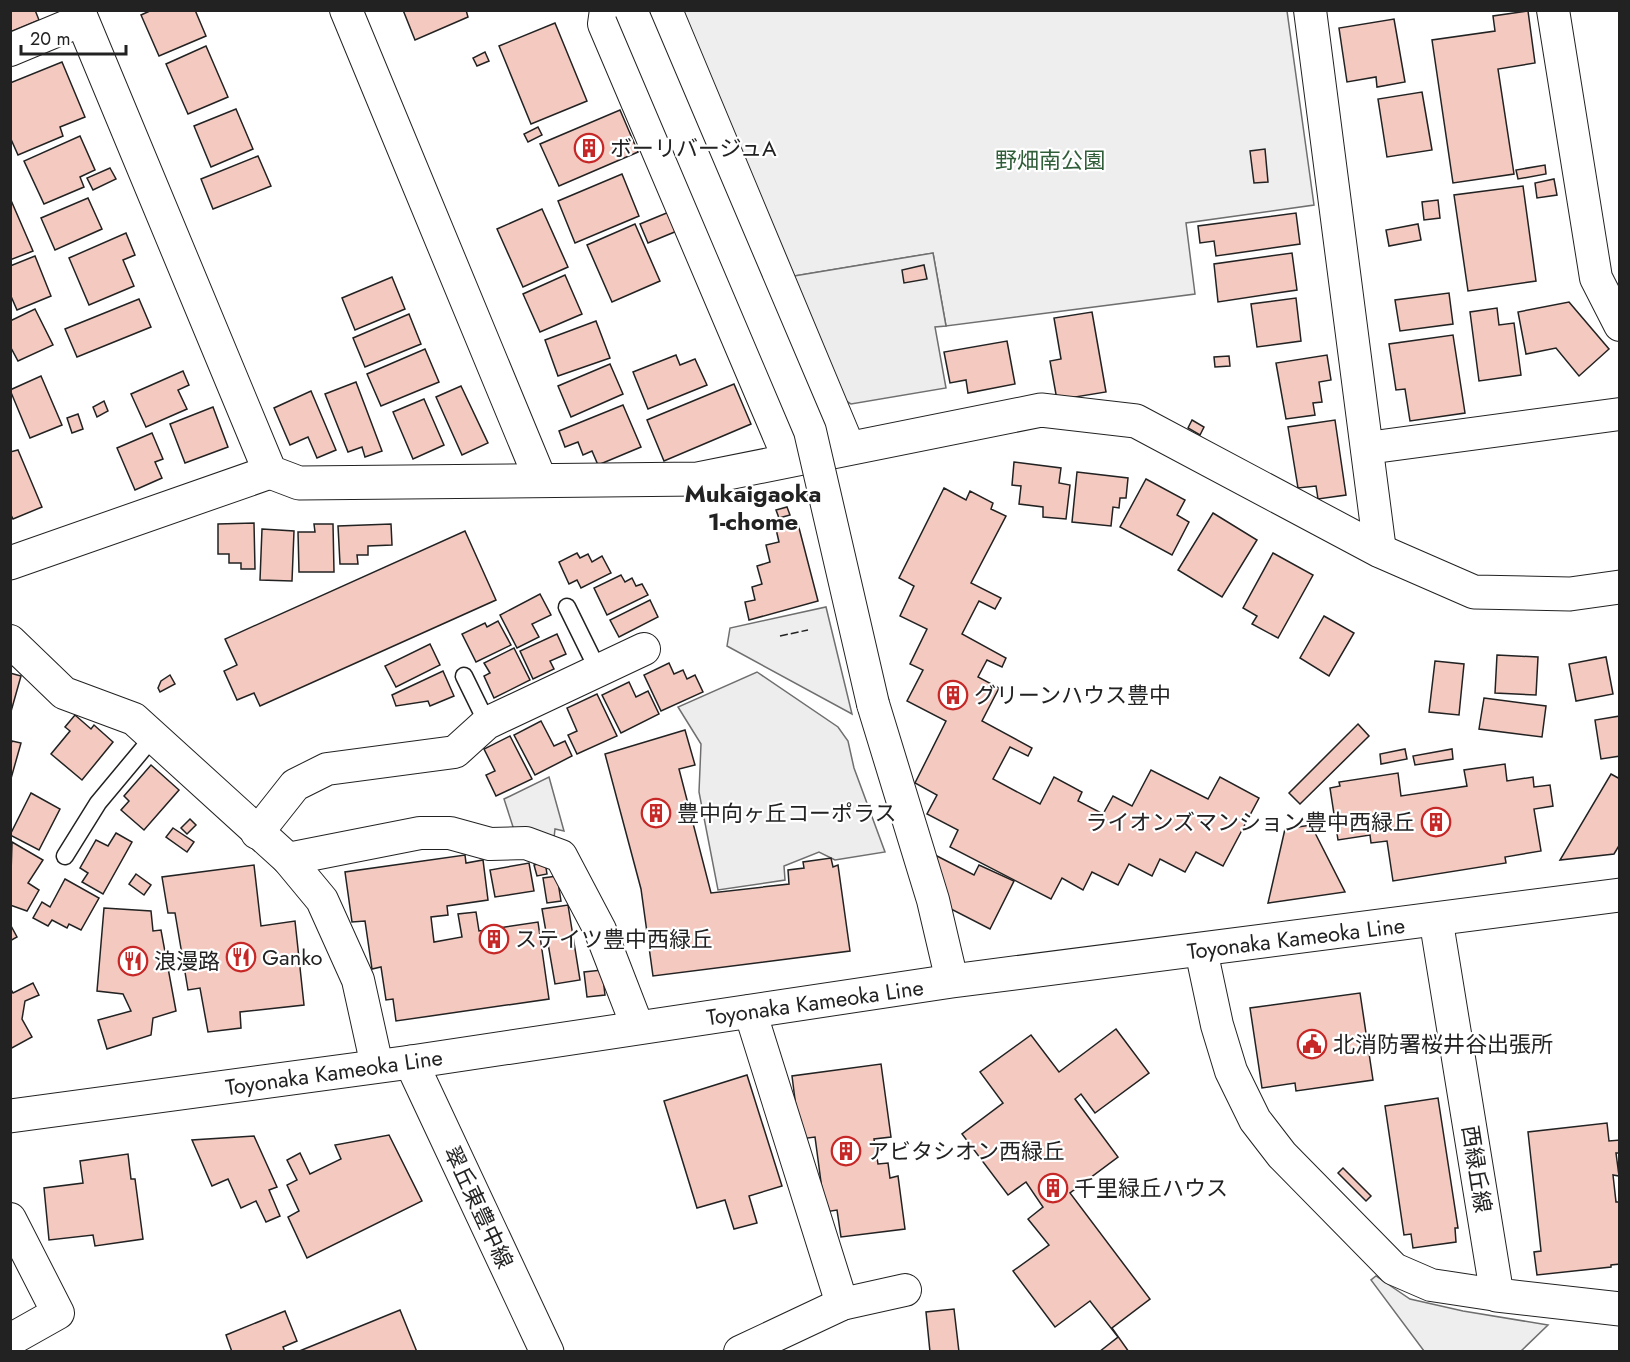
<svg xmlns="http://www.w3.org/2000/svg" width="1630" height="1362" font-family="Jost,'Noto Sans JP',sans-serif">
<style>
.green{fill:#eee;stroke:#6f6f6f;stroke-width:1.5}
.parking{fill:#ededed;stroke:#6f6f6f;stroke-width:1.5}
.building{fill:#f3c9c0;stroke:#222;stroke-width:1.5}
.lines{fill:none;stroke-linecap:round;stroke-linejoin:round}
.lane-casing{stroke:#222;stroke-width:19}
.street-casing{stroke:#222;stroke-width:34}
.secondary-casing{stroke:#222;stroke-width:35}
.primary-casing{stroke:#222;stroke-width:35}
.lane{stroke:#fff;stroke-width:16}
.street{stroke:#fff;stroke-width:32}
.secondary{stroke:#fff;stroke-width:33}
.primary{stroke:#fff;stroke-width:33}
.street-bridge-casing{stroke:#222;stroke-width:34;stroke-linecap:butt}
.street-bridge{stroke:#fff;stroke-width:32}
.fence{stroke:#222;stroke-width:1.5;stroke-dasharray:8 3;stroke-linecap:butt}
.labels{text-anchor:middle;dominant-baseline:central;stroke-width:4.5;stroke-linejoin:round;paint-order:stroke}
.poi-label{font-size:22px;fill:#222;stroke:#fff;text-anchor:start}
.park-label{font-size:22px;fill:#2f5e38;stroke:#fff}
.street-label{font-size:22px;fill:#222;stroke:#fff}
.neighbourhood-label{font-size:24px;font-weight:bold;fill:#222;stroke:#fff}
</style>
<rect width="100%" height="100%" fill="#fff"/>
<g class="green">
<path d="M677,11H1287L1314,205L1186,223L1195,294L946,326L933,253L788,277Z"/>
<path d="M826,607L852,714L727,646L730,628Z"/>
<path d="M549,777L564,831L555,829L554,838L515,833L504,799Z"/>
<path d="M1376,1276L1410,1299L1463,1311L1548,1325L1521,1351H1424L1371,1280Z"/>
</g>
<g class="parking">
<path d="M933,253L946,326L935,327L946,388L851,404L838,396L788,277Z"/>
<path d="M757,672L838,727L848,741L854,768L885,852L835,860L819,852L784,866L785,880L718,890L699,792L701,744L678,707Z"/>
</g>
<g class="building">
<path d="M10,10H35L39,20L10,32Z"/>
<path d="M152,10H195L206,36L159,56L141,15Z"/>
<path d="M403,10H466L468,17L415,40Z"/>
<path d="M1528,11L1535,63L1498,69L1514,174L1453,183L1432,40L1495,31L1493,16Z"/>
<path d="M1394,19L1405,82L1377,87L1376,77L1347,82L1339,28Z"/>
<path d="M555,23L587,101L531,124L499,46Z"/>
<path d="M206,46L228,97L188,114L166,64Z"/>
<path d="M485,52L489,61L477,66L473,58Z"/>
<path d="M62,62L85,117L60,127L63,136L18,155L10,137V83Z"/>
<path d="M1422,92L1432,150L1387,157L1378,99Z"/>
<path d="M236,109L253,149L211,167L194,126Z"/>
<path d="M620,110L638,152L559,186L540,144Z"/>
<path d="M538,127L542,135L528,142L524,134Z"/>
<path d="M80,136L95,170L80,177L84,187L44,204L24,161Z"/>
<path d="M1265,149L1268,182L1254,183L1250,151Z"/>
<path d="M258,156L271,186L213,209L201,179Z"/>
<path d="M1545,165L1546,174L1518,179L1516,170Z"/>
<path d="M110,168L116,179L93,190L87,178Z"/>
<path d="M622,174L639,216L575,243L558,201Z"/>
<path d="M1554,179L1557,195L1537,198L1535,183Z"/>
<path d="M1523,186L1536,281L1468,291L1454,195Z"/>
<path d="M10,198L33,251L10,260Z"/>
<path d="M88,198L102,229L55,250L41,218Z"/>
<path d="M1438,200L1440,218L1424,220L1422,202Z"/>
<path d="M542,209L568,267L523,287L497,229Z"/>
<path d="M669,212L677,231L648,243L640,224Z"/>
<path d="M1296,213L1300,244L1216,256L1214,241L1200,243L1198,226Z"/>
<path d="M635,224L660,281L612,302L587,245Z"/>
<path d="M1418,224L1421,240L1389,246L1386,230Z"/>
<path d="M126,233L135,255L123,260L134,286L89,305L69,258Z"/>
<path d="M1292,253L1297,290L1218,302L1214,264Z"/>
<path d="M35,256L51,296L17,310L10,294V266Z"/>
<path d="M924,265L927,279L904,283L902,270Z"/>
<path d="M565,275L582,314L540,332L523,294Z"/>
<path d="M392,277L405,309L355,330L342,298Z"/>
<path d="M1449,293L1453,324L1400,331L1395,300Z"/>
<path d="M1296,298L1301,341L1257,347L1251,304Z"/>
<path d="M139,299L151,327L77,357L65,329Z"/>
<path d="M1569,302L1609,349L1579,376L1556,348L1526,354L1518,312Z"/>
<path d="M1497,308L1499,325L1514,323L1521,375L1479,381L1470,312Z"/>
<path d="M35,309L53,345L18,361L10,346V321Z"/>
<path d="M1092,312L1106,392L1057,400L1050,361L1061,359L1054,318Z"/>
<path d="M409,314L421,344L365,367L353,338Z"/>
<path d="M596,321L610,358L558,376L545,340Z"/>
<path d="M1453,335L1465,413L1410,421L1405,389L1396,390L1389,344Z"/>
<path d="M1007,341L1015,384L968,393L966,380L950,383L944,352Z"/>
<path d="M425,349L439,382L381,406L367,374Z"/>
<path d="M676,355L680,365L695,359L707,385L648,409L633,372Z"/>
<path d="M1327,355L1331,380L1319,382L1322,402L1313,403L1315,415L1286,419L1276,363Z"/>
<path d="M1229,356L1230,366L1215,367L1214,357Z"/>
<path d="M610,364L623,394L571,417L558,386Z"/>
<path d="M183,371L189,385L178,390L187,409L146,427L131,394Z"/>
<path d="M41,376L62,425L30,438L10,390Z"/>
<path d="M356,382L382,451L365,457L362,447L348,452L325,394Z"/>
<path d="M734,384L751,424L664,461L647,420Z"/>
<path d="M461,386L488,443L462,455L436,397Z"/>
<path d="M311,391L336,450L317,458L308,437L290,445L274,408Z"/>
<path d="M424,399L444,445L413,459L393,412Z"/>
<path d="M104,401L108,411L97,417L93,407Z"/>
<path d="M623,405L641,447L598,465L592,451L583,455L578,442L565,447L559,431Z"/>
<path d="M213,407L228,447L185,463L170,424Z"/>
<path d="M78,414L83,429L72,433L67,418Z"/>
<path d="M1192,420L1204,427L1200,435L1188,428Z"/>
<path d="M1335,420L1346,495L1318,499L1316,486L1298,488L1288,427Z"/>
<path d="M152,433L163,459L155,462L162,478L135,490L117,448Z"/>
<path d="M18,450L42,507L13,519L10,513V452Z"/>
<path d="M1014,462L1061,468L1059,483L1070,485L1066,519L1043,517V507L1019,504L1021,486L1012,485Z"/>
<path d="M1077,472L1128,478L1126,498H1120L1119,508L1113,507L1111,526L1072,522Z"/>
<path d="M1146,479L1185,500L1177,515L1189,522L1172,555L1120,527Z"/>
<path d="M944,488L966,500L970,491L993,503L991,509L1006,516L971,583L1001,598L995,609L979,601L962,634L1006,658L1002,667L987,660L978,677L999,688L982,721L1032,748L1028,756L1010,747L993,779L1040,804L1054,777L1082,792L1078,801L1103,814L1113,796L1132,806L1151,770L1208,799L1220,777L1259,798L1223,866L1196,852L1185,872L1160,859L1152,876L1129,864L1118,885L1092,872L1083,890L1062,878L1051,899L950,847L958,830L927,814L937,795L915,783L946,721L907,701L923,670L910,664L927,629L900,616L914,586L899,578Z"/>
<path d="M787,507L790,515L779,518L776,510Z"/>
<path d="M1213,513L1257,540L1222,597L1178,570Z"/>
<path d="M254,523L255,569H241V563H229V554H218V524Z"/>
<path d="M314,524H333L334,572H299L298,532H315Z"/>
<path d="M391,524L392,545L368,546V555H357L358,564H340L338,526Z"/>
<path d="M798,524L818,601L749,620L745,602L755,600L752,587L762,584L757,566L770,562L766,545L779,542L776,529Z"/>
<path d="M262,529L294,531L292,581L260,580Z"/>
<path d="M465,531L496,600L260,706L254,693L237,700L224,671L237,665L225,639Z"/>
<path d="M577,553L580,558L588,554L592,562L602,556L611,573L581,588L577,580L569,584L559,562Z"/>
<path d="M1273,553L1313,575L1278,638L1252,624L1257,616L1243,608Z"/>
<path d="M621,575L625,582L632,578L636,586L642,584L648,595L607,615L594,588Z"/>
<path d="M540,594L551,615L532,624L539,637L517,648L500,615Z"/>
<path d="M650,600L658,617L619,637L610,620Z"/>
<path d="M1324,616L1354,633L1329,676L1300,658Z"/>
<path d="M498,621L511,645L476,662L462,634L485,623L487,627Z"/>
<path d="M557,634L566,654L550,661L554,669L533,679L520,651Z"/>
<path d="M430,644L440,665L396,687L385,666Z"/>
<path d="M514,648L530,680L494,698L484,676L490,673L484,663Z"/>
<path d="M1497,655L1538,657L1536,695L1495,693Z"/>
<path d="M1606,657L1613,694L1576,701L1569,664Z"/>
<path d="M1435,661L1464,664L1459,715L1429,712Z"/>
<path d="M669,663L674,674L683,670L687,679L695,675L703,692L661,711L644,675Z"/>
<path d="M443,671L454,696L430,706L428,701L396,706L392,695Z"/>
<path d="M10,673L21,676L10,715Z"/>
<path d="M170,675L175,684L160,692L158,688L161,681Z"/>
<path d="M629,682L636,697L648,691L659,714L621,733L602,695Z"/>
<path d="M597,694L617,736L577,754L568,735L577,731L567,708Z"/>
<path d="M1484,698L1546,706L1542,737L1479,729Z"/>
<path d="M75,715L91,729L94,725L113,742L82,780L51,754L70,731L65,727Z"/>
<path d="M1620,716V756L1601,759L1595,720Z"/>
<path d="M541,721L554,746L565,741L572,756L535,775L514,735Z"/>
<path d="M1358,724L1369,736L1300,804L1289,793Z"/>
<path d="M685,730L695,765L679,769L711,893L789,884L788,870L804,868L803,862L831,858L833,867L838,865L850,951L653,976L641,889L605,754Z"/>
<path d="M510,736L532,779L496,796L486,775L495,771L484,749Z"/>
<path d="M12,741L21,743L10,782V747Z"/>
<path d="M1405,749L1407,759L1381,764L1380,754Z"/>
<path d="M1452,749L1453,759L1415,765L1413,756Z"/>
<path d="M1505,764L1507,781L1533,777L1534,787L1550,785L1553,806L1534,809L1541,851L1505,857L1506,863L1393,881L1387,841L1371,843L1370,835L1338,840L1330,788L1340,786L1339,782L1398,773L1401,796L1467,786L1464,770Z"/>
<path d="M151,765L179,790L144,830L121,810L129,801L124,796Z"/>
<path d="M1611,774L1620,779V844L1614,854L1560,860Z"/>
<path d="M31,793L60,809L39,850L10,835Z"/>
<path d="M190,819L196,825L187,834L181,828Z"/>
<path d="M1311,825L1345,892L1268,903L1285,829Z"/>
<path d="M173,828L194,842L187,852L166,837Z"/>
<path d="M116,833L132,842L103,894L82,882L88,873L80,868L96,840L108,846Z"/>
<path d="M12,842L43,860L28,883L39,890L27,911L10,905Z"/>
<path d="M465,855L466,863L483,860L488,900L447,906L448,915L431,917L434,942L462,937L458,914L476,912L479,931L538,922L549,999L396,1021L393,999L386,1000L381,967L372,969L365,921L352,922L345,872Z"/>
<path d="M935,855L974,875L979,865L1014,881L990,929L949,908Z"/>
<path d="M545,862L547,874L537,876L534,865Z"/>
<path d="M529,863L534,891L495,897L490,870Z"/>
<path d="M254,865L261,926L295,921L304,1005L240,1012L241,1028L208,1032L200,988L188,990L175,913H168L162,877Z"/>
<path d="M136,874L151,885L144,895L129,884Z"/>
<path d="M557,876L561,901L547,903L543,878Z"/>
<path d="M65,879L99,898L81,930L69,924L67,928L52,920L48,926L33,918L42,902L50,907Z"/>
<path d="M568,905L580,980L555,984L542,909Z"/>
<path d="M104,908L151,911L153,931L161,930L176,1011L153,1018L151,1035L107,1049L98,1020L131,1011L123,994L97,991Z"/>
<path d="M10,924L17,937L10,941Z"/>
<path d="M602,970L605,995L587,997L584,972Z"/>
<path d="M33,983L39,995L25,1001L22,1019L32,1037L10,1049V988L13,993Z"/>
<path d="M1360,993L1373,1080L1296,1091L1295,1083L1262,1088L1250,1008Z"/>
<path d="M1116,1029L1149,1073L1095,1113L1081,1094L1075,1099L1118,1157L1070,1193L1150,1299L1112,1328L1129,1352H1099L1118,1337L1090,1301L1055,1327L1013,1271L1049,1245L1028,1219L1043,1207L1026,1182L1008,1195L962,1134L1003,1103L980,1072L1031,1035L1059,1072Z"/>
<path d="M881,1064L891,1137L874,1139L878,1164L888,1163L890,1178L898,1176L905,1229L841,1237L837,1210L825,1212L815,1137L800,1139L792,1076Z"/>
<path d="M747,1075L782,1186L749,1196L757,1223L734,1229L725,1200L697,1208L664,1101Z"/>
<path d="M1438,1098L1458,1228H1455L1456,1242L1413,1248L1411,1234L1404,1235L1385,1106Z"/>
<path d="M1607,1123L1609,1141L1620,1140V1153H1616L1619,1176L1613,1175L1616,1202H1620V1264L1611,1265V1267L1537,1275L1534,1252L1541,1251L1528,1132Z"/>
<path d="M389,1135L422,1201L307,1258L288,1217L299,1211L287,1185L297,1180L287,1160L300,1153L310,1174L341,1159L335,1145Z"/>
<path d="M254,1136L277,1187L269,1190L280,1216L266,1222L256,1201L241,1208L228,1179L212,1186L192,1140Z"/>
<path d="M128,1154L131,1179H135L143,1239L95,1246L93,1235L49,1240L44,1188L83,1183L80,1161Z"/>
<path d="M1343,1168L1371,1196L1366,1201L1338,1173Z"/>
<path d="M954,1309L959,1352H930L926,1312Z"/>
<path d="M400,1310L417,1352H297Z"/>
<path d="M285,1311L297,1341L283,1347L285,1352H232L226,1335Z"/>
</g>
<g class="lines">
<g class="lane-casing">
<g id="lane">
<path d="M567,607L598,670"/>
<path d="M464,676L487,723"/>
<path d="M65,856L98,803L153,737"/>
</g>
</g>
<g class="street-casing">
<g id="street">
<path d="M346,10L541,481"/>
<path d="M606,10L604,24L789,459"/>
<path d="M666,10L849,448"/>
<path d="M1310,10L1380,551"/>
<path d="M1553,10L1596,278L1620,325"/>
<path d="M10,50L82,20"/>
<path d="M1367,448L1620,414"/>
<path d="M10,641L64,693L134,719L288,859L322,900L358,980L377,1066"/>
<path d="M873,704L933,900L952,981"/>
<path d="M257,833L295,785L327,769L455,752L487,723L644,649"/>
<path d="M288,859L420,833H450L490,844L526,843L561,856L600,930L638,1028"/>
<path d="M1201,950L1217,1025L1231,1071L1255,1120L1282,1155L1394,1269L1431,1285L1497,1295"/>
<path d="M750,1011L842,1304"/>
<path d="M10,1219L58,1313L10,1340"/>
<path d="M740,1352L842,1304L905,1290"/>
</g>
</g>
<g class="secondary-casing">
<g id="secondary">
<path d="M78,10L270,472L299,483L698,479L1041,410L1136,421L1380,551L1474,592L1570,594L1620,587"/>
<path d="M10,563L270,472"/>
<path d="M1436,920L1497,1295L1620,1309"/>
<path d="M411,1062L547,1352"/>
</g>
</g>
<g class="primary-casing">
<path id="primary" d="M10,1116L411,1062L952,981L1620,895"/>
</g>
<use href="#lane" class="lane"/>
<use href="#street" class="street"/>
<use href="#secondary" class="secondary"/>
<use href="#primary" class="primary"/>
<g class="street-bridge-casing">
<path id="street-bridge" d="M631,10L810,431L873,704"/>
</g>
<use href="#street-bridge" class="street-bridge"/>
<path class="fence" d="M780,636L808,630"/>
</g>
<defs>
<g id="building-ring" transform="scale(1.5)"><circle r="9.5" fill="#fff" stroke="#c62828" stroke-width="1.5"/><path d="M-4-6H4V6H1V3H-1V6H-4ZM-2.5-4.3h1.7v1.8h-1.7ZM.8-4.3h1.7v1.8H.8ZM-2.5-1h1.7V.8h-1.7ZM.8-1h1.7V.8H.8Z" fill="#c62828"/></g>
<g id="restaurant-ring" transform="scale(1.5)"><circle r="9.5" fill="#fff" stroke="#c62828" stroke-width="1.5"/><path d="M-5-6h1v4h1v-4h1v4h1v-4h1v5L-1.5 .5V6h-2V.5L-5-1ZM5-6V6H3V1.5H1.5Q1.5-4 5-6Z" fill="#c62828"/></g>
<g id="civic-ring" transform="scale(1.5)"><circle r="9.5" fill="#fff" stroke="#c62828" stroke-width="1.5"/><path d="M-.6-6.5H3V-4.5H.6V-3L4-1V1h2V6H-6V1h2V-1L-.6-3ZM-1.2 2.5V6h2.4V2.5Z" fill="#c62828"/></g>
</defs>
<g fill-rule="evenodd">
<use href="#building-ring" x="589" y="148"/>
<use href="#building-ring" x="953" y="695"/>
<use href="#building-ring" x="656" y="813"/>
<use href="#building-ring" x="1436" y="822"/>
<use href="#building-ring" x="494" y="939"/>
<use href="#restaurant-ring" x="241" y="957"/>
<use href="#restaurant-ring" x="133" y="961"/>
<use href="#civic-ring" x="1312" y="1044"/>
<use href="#building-ring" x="846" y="1151"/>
<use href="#building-ring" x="1053" y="1188"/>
</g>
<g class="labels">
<g class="poi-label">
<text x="610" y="148">ボーリバージュA</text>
<text x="974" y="695">グリーンハウス豊中</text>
<text x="677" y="813">豊中向ヶ丘コーポラス</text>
<text x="1415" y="822" text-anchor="end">ライオンズマンション豊中西緑丘</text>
<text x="515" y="939">ステイツ豊中西緑丘</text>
<text x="262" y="957">Ganko</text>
<text x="154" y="961">浪漫路</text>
<text x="1333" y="1044">北消防署桜井谷出張所</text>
<text x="867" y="1151">アビタシオン西緑丘</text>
<text x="1074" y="1188">千里緑丘ハウス</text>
</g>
<g class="park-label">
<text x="1050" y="160">野畑南公園</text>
</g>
<g class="street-label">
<text transform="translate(1296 938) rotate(-7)">Toyonaka Kameoka Line</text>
<text transform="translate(815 1002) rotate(-8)">Toyonaka Kameoka Line</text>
<text transform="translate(334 1072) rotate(-8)">Toyonaka Kameoka Line</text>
<text transform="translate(1477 1169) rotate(81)">西緑丘線</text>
<text transform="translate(479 1207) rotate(65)">翠丘東豊中線</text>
</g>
<g class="neighbourhood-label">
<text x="753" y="493">Mukaigaoka<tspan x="753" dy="28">1-chome</tspan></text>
</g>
</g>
<rect width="1630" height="1362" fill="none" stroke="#222222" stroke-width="24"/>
<path d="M21 45v9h105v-9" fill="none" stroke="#222222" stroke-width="3"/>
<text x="30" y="45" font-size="18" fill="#222222" stroke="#ffffff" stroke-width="4.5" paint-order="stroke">20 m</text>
</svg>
